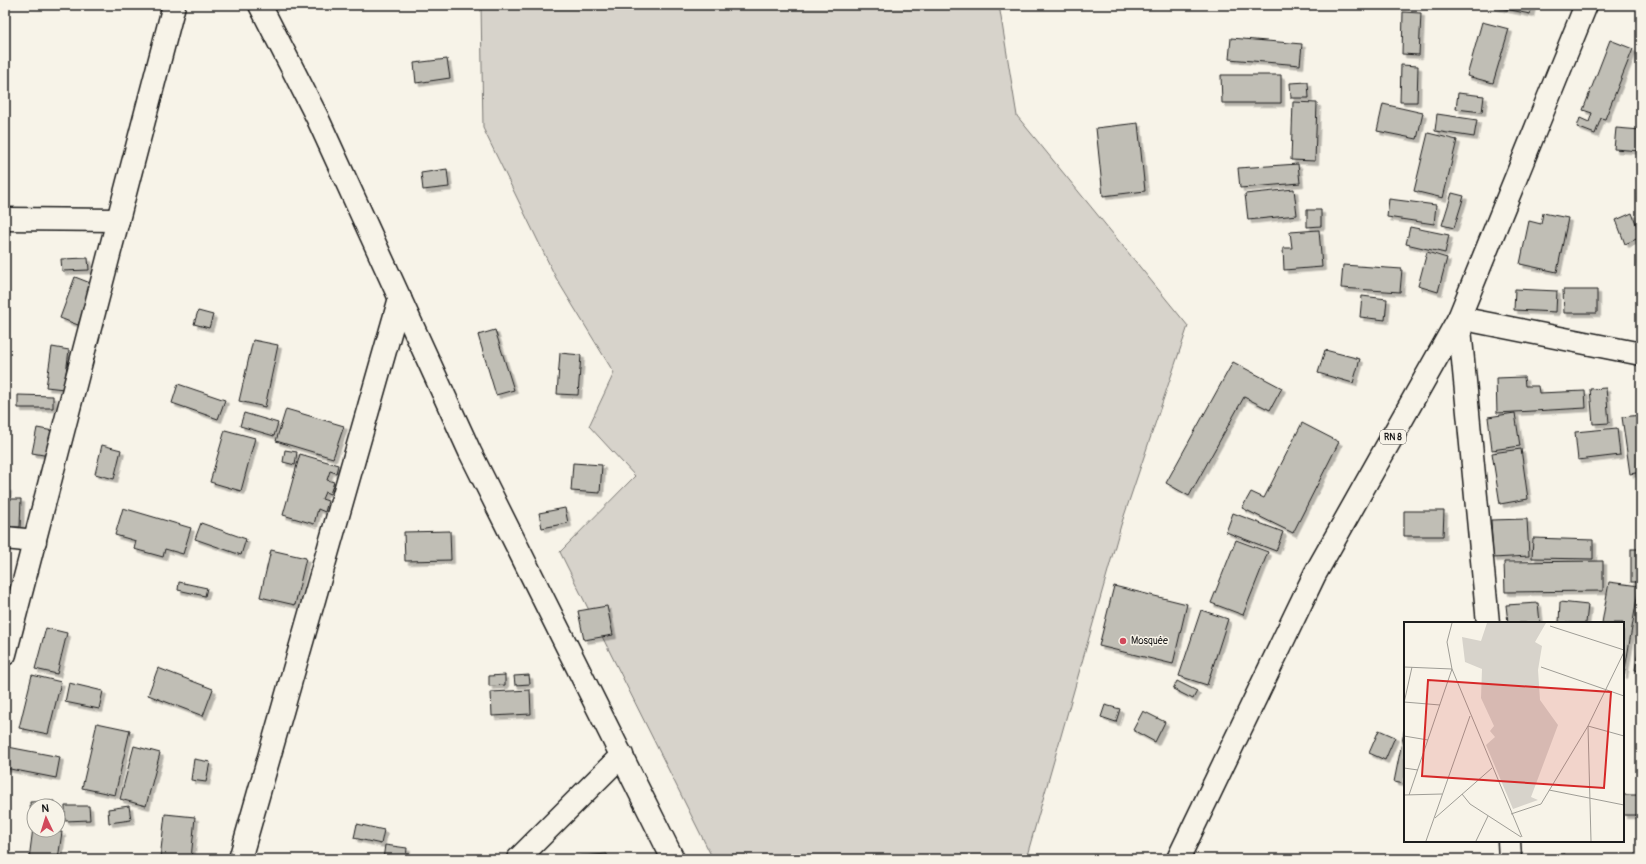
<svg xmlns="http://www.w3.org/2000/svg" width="1646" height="864" font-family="Pangolin,sans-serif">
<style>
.green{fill:#d7d3cb;stroke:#7a7874}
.building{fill:#c0beb5;stroke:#1c1c1c;filter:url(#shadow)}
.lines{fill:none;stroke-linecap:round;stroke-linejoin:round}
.street-casing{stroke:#1c1c1c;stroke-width:25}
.secondary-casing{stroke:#1c1c1c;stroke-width:25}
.primary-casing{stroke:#1c1c1c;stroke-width:25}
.street{stroke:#f7f3e8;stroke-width:22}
.secondary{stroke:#f7f3e8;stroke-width:22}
.primary{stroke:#f7f3e8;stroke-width:22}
.poi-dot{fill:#d1495b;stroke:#f7f3e8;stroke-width:1.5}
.labels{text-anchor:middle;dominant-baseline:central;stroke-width:3;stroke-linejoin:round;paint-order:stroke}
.shield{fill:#f7f3e8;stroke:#5e5c59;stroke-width:1}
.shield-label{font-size:9px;font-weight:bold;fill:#1c1c1c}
.poi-label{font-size:10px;fill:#1c1c1c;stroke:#f7f3e8;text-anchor:start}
.inset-road{fill:none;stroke:#9f9d96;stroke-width:1}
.view{fill:#d62828;fill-opacity:0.15;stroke:#d62828;stroke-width:2}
.inset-edge{fill:none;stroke:#1c1c1c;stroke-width:2}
</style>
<defs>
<filter id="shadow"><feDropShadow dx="3.5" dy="3.5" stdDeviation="0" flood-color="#0004"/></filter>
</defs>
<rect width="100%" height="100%" fill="#f7f3e8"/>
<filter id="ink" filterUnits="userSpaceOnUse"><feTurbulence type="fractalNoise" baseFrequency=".025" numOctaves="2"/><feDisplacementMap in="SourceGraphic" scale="8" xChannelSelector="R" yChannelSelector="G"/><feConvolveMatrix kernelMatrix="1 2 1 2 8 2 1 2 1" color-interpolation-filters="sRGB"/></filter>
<g filter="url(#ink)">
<path class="green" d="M481,5H999L1017,116L1188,326L1121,525L1026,859H713L560,552L635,476L589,426L614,373L556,278L483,128Z"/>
<g class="building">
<path d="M1486,5H1532L1530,14Z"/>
<path d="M1403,12L1421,13L1419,55L1402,54Z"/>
<path d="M1482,22L1509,29L1493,83L1467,76Z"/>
<path d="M1231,38L1302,44L1300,65L1229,59Z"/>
<path d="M1610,40L1633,49L1605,119L1601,118L1595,134L1577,127L1580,118L1589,122L1592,113L1583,110Z"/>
<path d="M1640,50H1641V64H1638Z"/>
<path d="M447,59L450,78L416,83L414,63Z"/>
<path d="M1401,65L1418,66L1417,102H1400Z"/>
<path d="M1221,75H1281V103H1222Z"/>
<path d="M1308,82L1309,98H1291L1290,83Z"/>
<path d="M1458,93L1484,96L1482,112L1456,109Z"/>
<path d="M1293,102L1317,103L1315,161L1291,160Z"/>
<path d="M1383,104L1423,113L1417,139L1377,131Z"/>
<path d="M1437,114L1477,120L1474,137L1435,131Z"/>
<path d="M1138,123L1145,191L1103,196L1096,128Z"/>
<path d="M1616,128L1641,130V151L1614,149Z"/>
<path d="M1428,133L1457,140L1443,198L1414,191Z"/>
<path d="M1298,164L1300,183L1240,188L1238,168Z"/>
<path d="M447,169L449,187L423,190L421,173Z"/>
<path d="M1294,189L1297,215L1248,220L1245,194Z"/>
<path d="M1452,193L1464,196L1454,228L1442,225Z"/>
<path d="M1389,199L1436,205L1434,224L1387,217Z"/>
<path d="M1307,210H1321V226L1307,227Z"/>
<path d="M1543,213L1568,218L1557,272L1520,264L1529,221L1541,224Z"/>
<path d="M1632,213L1641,237L1625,244L1616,220Z"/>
<path d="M1410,227L1449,235L1445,253L1406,244Z"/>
<path d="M1319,230L1322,267L1284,270L1283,248H1292L1290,232Z"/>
<path d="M1427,252L1447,258L1438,292L1418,286Z"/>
<path d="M88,258L89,270L62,271L61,259Z"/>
<path d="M1343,265L1402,269L1400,292L1341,288Z"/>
<path d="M75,277L93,284L78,325L60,318Z"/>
<path d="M1515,289L1557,291L1556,312L1514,310Z"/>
<path d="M1563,290H1597V313H1564Z"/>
<path d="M1362,296L1387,299L1385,320L1360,317Z"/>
<path d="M198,311L213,315L209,328L194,324Z"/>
<path d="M495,330L514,390L496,395L478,335Z"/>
<path d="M253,340L278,345L265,407L239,401Z"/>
<path d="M52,347L69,350L64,389L46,387Z"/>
<path d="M1325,350L1360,359L1353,383L1318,373Z"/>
<path d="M560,353L581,355L578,395L557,394Z"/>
<path d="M1233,362L1282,388L1270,410L1244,397L1189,496L1166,483Z"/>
<path d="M1524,377L1525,386H1538L1539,393L1585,391L1586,408L1497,413L1496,378Z"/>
<path d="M178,384L225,400L218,419L172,403Z"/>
<path d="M1606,388L1609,423L1593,424L1590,389Z"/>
<path d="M18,395L53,396V408H18Z"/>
<path d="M286,409L344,426L333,458L276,441Z"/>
<path d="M244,413L278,423L274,436L240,426Z"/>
<path d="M1515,413L1520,446L1492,450L1488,417Z"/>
<path d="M1641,415V472L1630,474L1622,417Z"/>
<path d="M1302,423L1339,442L1293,533L1242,508L1251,492L1264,498Z"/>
<path d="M37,428L59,432L55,457L32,453Z"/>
<path d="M1617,428L1620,455L1578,460L1575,432Z"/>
<path d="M225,430L255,438L241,491L210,482Z"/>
<path d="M102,445L121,450L114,479L95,474Z"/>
<path d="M1521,449L1528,499L1500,504L1492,453Z"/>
<path d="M285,450L297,452L295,465L283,462Z"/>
<path d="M300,454L338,465L336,473L330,471L327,480L334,482L330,494L325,492L322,499L328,501L325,512L318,509L314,524L283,515Z"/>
<path d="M573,463L602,465L600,493L571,491Z"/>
<path d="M5,488H8L7,499H21L20,527H5Z"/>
<path d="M1638,504H1641V533H1637Z"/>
<path d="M123,508L191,528L183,554L165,549L163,557L134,549L136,541L115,535Z"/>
<path d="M565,508L568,523L542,528L539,513Z"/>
<path d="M1404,511H1444L1443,536H1404Z"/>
<path d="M1233,513L1283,532L1276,551L1226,532Z"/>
<path d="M1527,519L1529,556L1493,558L1491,520Z"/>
<path d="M201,523L246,539L241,555L195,539Z"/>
<path d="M450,531L451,560L405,561L404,532Z"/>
<path d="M1533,538L1593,540V559L1532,558Z"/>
<path d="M1236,540L1268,552L1243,615L1211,603Z"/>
<rect x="1631" y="549" width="10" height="33"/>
<path d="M271,550L306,558L295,605L260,597Z"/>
<path d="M1603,561V591L1505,592L1504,562Z"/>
<path d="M179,582L207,588L205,596L178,590Z"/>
<path d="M1609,582L1639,586L1624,675H1623V623H1602Z"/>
<path d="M1114,586L1187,604L1173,664L1099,646Z"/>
<path d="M1560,602L1588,605L1586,623H1559Z"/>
<path d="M1538,603L1540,623H1508L1506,605Z"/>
<path d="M607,606L613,635L584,640L578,611Z"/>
<path d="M1201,610L1228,619L1207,685L1179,676Z"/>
<path d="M46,628L67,633L57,674L35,669Z"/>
<path d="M1641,634V671L1635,670Z"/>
<path d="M158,668L213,689L203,716L148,695Z"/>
<path d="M32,675L61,682L48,734L19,728Z"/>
<path d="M505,675V685L489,686V676Z"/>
<path d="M529,675L530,684L515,685L514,676Z"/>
<path d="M1177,681L1197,691L1193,699L1173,689Z"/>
<path d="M69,683L103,691L99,709L65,702Z"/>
<path d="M530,690L531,714L492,716L491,692Z"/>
<path d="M1105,705L1120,709L1116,722L1101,717Z"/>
<path d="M1143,711L1165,722L1155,742L1133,730Z"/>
<path d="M97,723L130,730L115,795L82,788Z"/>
<path d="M1405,727V784L1394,782Z"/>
<path d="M1379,730L1395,737L1385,760L1369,753Z"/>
<path d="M134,746L160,753L146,806L120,799Z"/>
<path d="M8,747L60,757L56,778L5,768Z"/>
<path d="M194,759L210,762L206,782L191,780Z"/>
<rect x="1623" y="795" width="18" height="20"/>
<path d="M54,801V806H34V817H31L30,802Z"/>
<path d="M65,806H89L90,820L65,821Z"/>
<path d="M129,806L131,820L109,823L108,809Z"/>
<path d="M165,814L195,817L191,859H160Z"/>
<path d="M357,824L384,830L381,844L354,838Z"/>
<path d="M33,828L34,830L62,832L58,859H29Z"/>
<path d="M385,845L407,848L406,859H383Z"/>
<path d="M607,854L608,859H581V856Z"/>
<path d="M1565,854V859H1545V856Z"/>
</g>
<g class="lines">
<g class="street-casing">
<g id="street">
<path d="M260,5L317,117L470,452L673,859"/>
<path d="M5,219L118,220"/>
<path d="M1459,318L1641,354"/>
<path d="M5,538L35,541"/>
<path d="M5,654L174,5"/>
<path d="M240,859L400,298"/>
<path d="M518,859L622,755"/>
</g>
</g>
<g class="secondary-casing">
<g id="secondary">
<path d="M1459,318L1488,623"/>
<path d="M1509,841L1510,859"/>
</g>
</g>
<g class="primary-casing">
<path id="primary" d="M1178,859L1315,574L1459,318L1586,5"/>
</g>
<use href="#street" class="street"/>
<use href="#secondary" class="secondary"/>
<use href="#primary" class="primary"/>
</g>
</g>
<circle class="poi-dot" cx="1123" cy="641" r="4"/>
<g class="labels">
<rect class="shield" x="1380" y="430" width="26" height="14" rx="3"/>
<g class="shield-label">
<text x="1393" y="437">RN 8</text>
</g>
<g class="poi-label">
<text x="1131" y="641">Mosquée</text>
</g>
</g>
<g transform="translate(1404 622)">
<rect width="220" height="220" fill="#f7f3e8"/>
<path d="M83,1H142L131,20L138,24L134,48L136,78L154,103L127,175L134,178L109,187L82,123L91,115L86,109L90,104L77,76L78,47L61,40L58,15L77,19Z" fill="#d7d3cb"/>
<path class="inset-road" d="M48,1L43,20L48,47L118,215M146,4L220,28M0,45L48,47L5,173M137,45L220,74M0,80L36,83M0,81L8,45M0,114L24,118M0,146L14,148M145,168L220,183M58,172L66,182L117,215M0,173L38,172M137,182L184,104L220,30M107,192L137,182M31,196L88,146M22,219L66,94M72,219L84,194M187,219L184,104L220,114"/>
<path class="view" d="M24,58L207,70L200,166L18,154Z"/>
<rect width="220" height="220" class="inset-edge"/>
</g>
<rect width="1646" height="864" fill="none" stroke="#f7f3e8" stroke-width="20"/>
<rect x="10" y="10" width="1626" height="844" fill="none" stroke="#1c1c1c" stroke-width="1.5" filter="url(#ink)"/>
<g transform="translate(46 818) rotate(356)"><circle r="19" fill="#f7f3e8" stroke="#9f9d96"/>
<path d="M0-3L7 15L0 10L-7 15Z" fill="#d1495b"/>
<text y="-6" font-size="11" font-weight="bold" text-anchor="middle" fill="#1c1c1c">N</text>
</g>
</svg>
